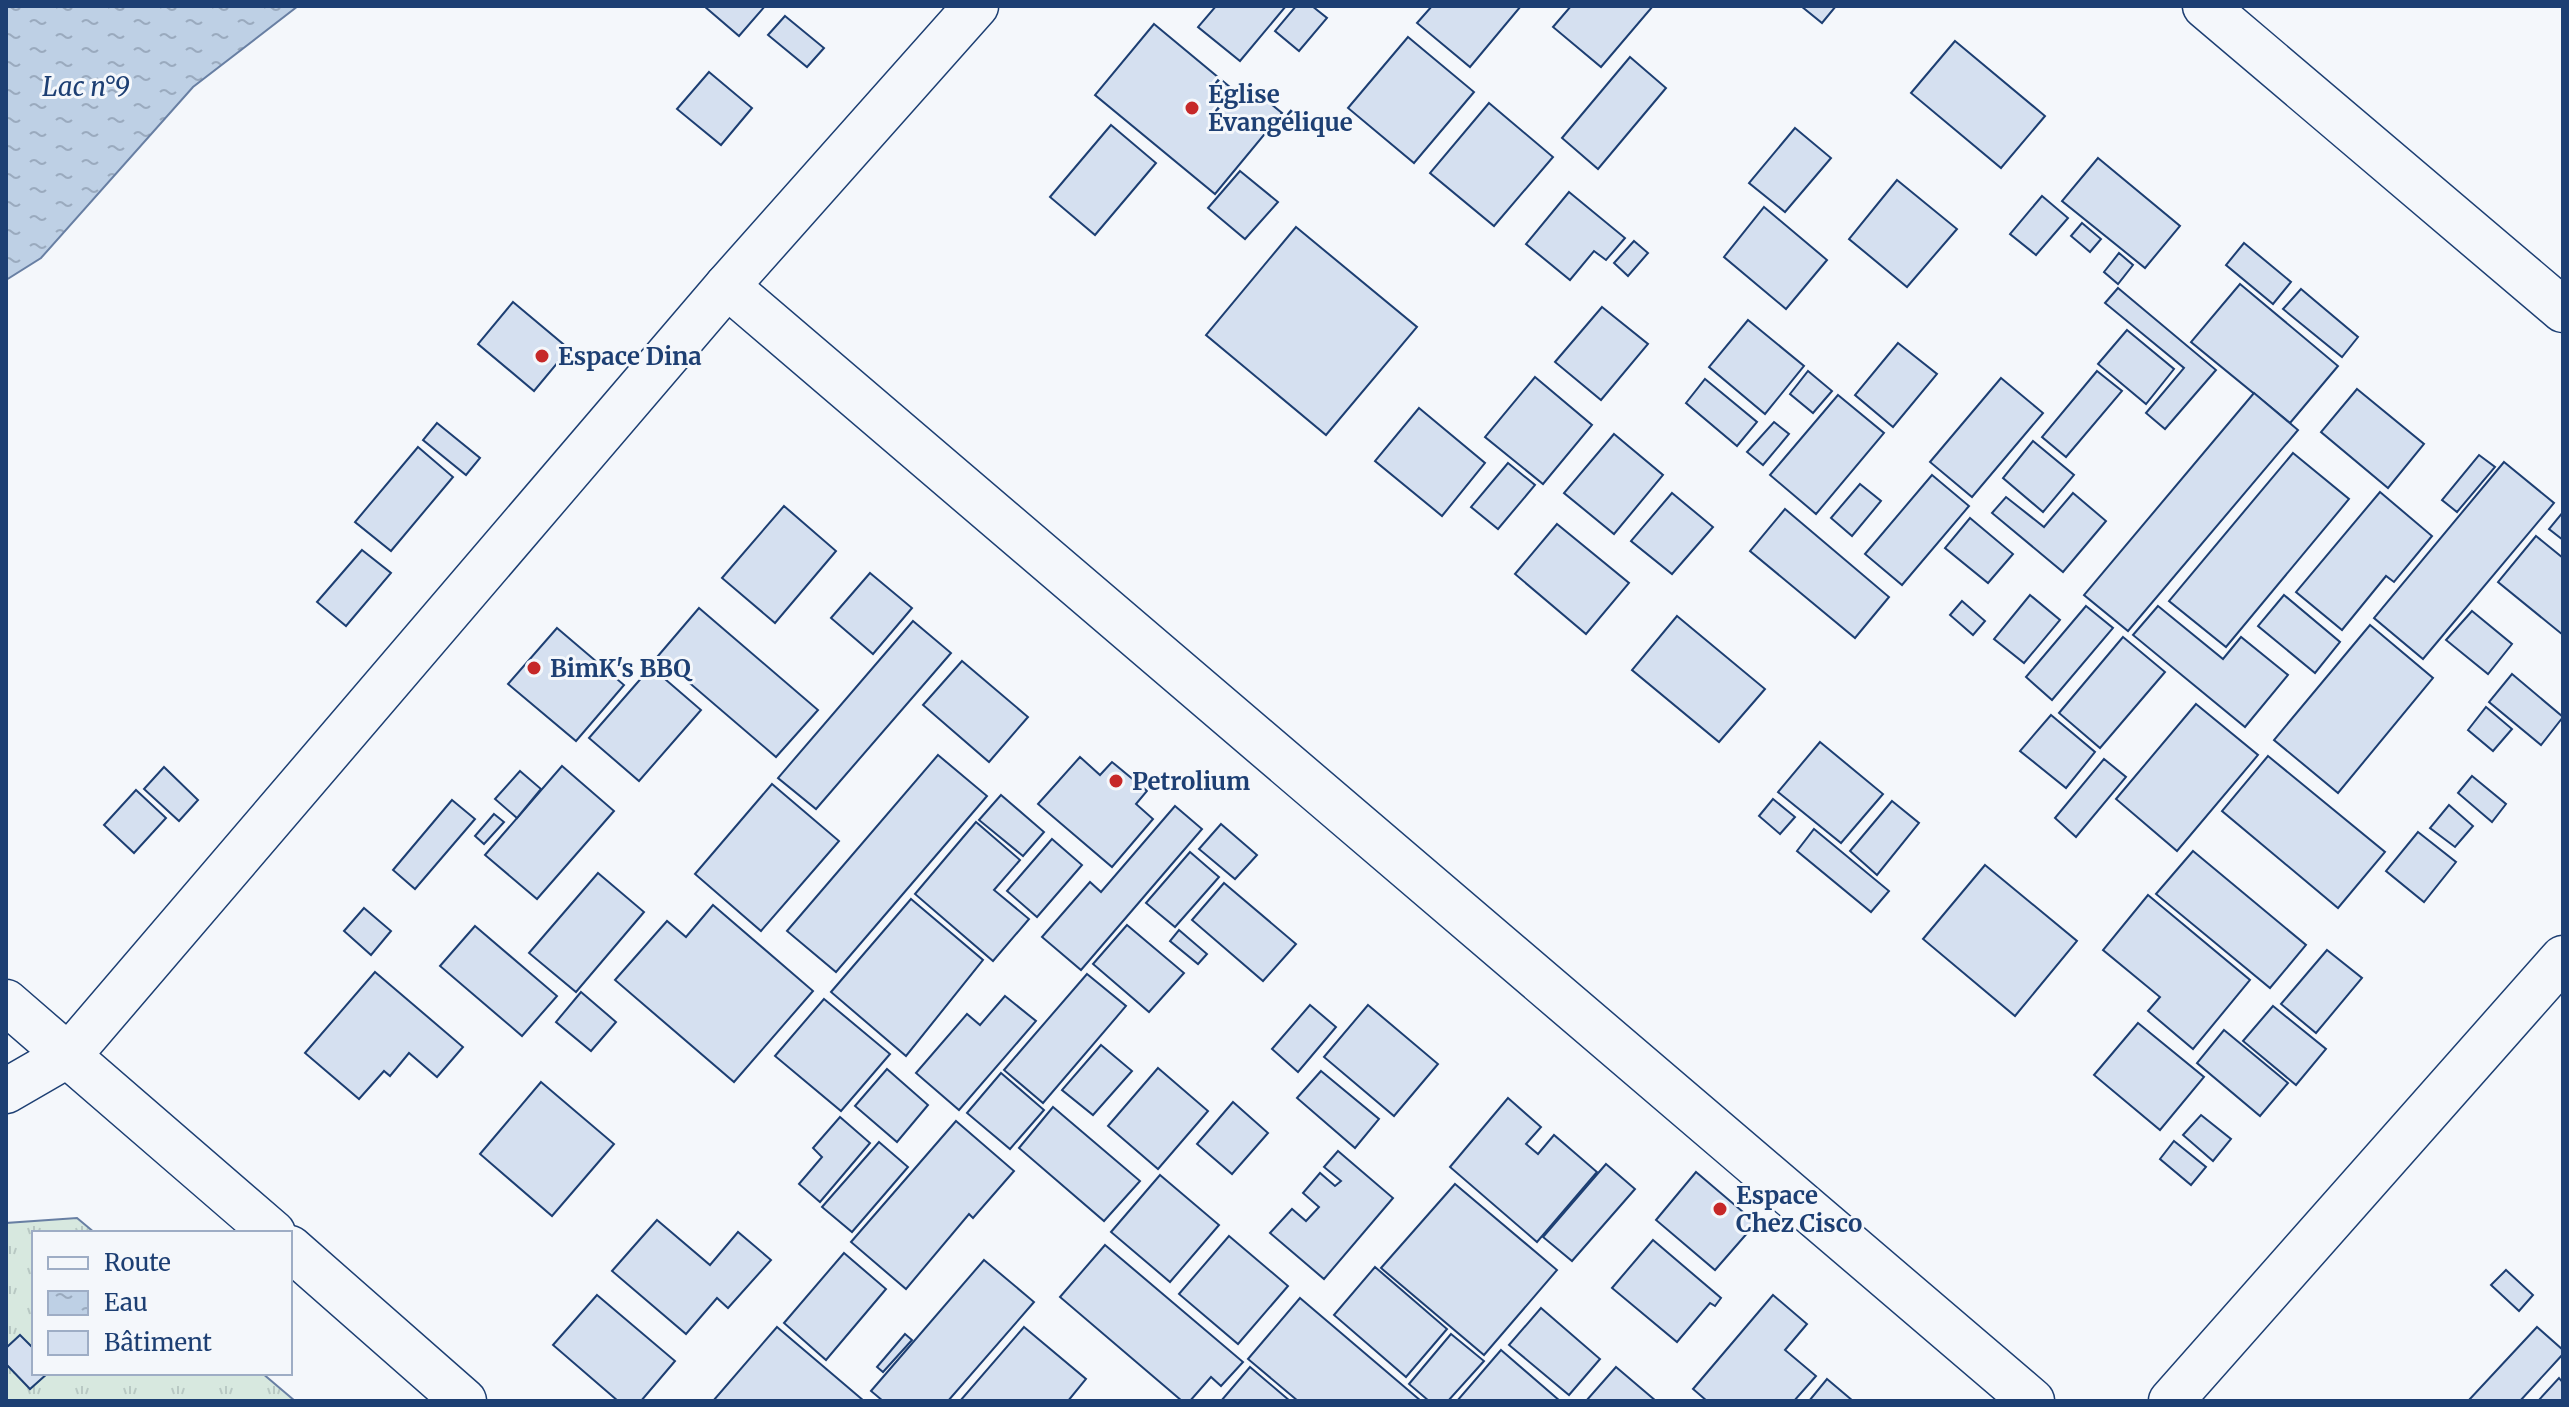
<svg xmlns="http://www.w3.org/2000/svg" width="2569" height="1407" font-family="Merriweather,serif">
<style>
.grass{fill:url(#grass-tufts);stroke:#687fa3;stroke-width:2}
.water{fill:url(#water-ripples);stroke:#687fa3;stroke-width:2}
.building{fill:#d5e0f0;stroke:#1d3f73;stroke-width:2}
.lines{fill:none;stroke-linecap:round;stroke-linejoin:round}
.street-casing{stroke:#1d3f73;stroke-width:47}
.secondary-casing{stroke:#1d3f73;stroke-width:47}
.street{stroke:#f4f7fb;stroke-width:44}
.secondary{stroke:#f4f7fb;stroke-width:44}
.poi-dot{fill:#c62828;stroke:#f4f7fb;stroke-width:3}
.labels{text-anchor:middle;dominant-baseline:central;stroke-width:6;stroke-linejoin:round;paint-order:stroke}
.poi-label{font-size:24px;font-weight:bold;fill:#1d3f73;stroke:#f4f7fb;text-anchor:start}
.water-label{font-size:26px;font-style:italic;fill:#1d3f73;stroke:#f4f7fb}
</style>
<defs>
<pattern id="grass-tufts" width="24" height="20" patternUnits="userSpaceOnUse" patternTransform="scale(2)"><rect width="24" height="20" fill="#d7e8df"/><path d="M3 7l-1-3M5 7V3M7 7l1-3M15 17l-1-3M17 17v-4M19 17l1-3" fill="none" stroke="#b8c8c3"/></pattern>
<pattern id="water-ripples" width="26" height="14" patternUnits="userSpaceOnUse" patternTransform="scale(2)"><rect width="26" height="14" fill="#bed0e5"/><path d="M2 4q2-2 4 0t4 0M15 11q2-2 4 0t4 0" fill="none" stroke="#9aaabe"/></pattern>
</defs>
<rect width="100%" height="100%" fill="#f4f7fb"/>
<path class="grass" d="M77,1218L95,1233H34V1373H262L295,1401H6V1223Z"/>
<path class="water" d="M6,6H298L193,87L41,258L6,280Z"/>
<g class="building">
<path d="M704,6H765L739,36Z"/>
<path d="M1216,6H1286L1240,61L1198,27Z"/>
<path d="M1296,6H1312L1327,18L1299,51L1275,31Z"/>
<path d="M1432,6H1521L1470,67L1417,23Z"/>
<path d="M1571,6H1653L1601,67L1553,27Z"/>
<path d="M1801,6H1836L1822,23Z"/>
<path d="M785,16L824,48L807,67L768,35Z"/>
<path d="M1154,24L1248,102L1256,92L1282,113L1215,194L1095,95Z"/>
<path d="M1408,37L1474,92L1414,163L1348,108Z"/>
<path d="M1955,41L2045,116L2001,168L1911,93Z"/>
<path d="M1630,57L1666,88L1598,169L1562,138Z"/>
<path d="M709,72L752,108L721,145L677,109Z"/>
<path d="M1489,103L1553,157L1494,226L1430,173Z"/>
<path d="M1111,125L1156,163L1095,235L1050,197Z"/>
<path d="M1795,128L1831,158L1785,212L1749,183Z"/>
<path d="M2098,158L2180,226L2145,268L2062,201Z"/>
<path d="M1240,171L1278,202L1245,239L1208,208Z"/>
<path d="M1897,180L1957,229L1907,287L1849,239Z"/>
<path d="M1569,192L1625,238L1606,260L1594,251L1570,280L1526,244Z"/>
<path d="M2042,196L2068,218L2036,255L2010,234Z"/>
<path d="M1764,207L1827,260L1786,309L1724,257Z"/>
<path d="M2082,223L2101,239L2090,252L2071,236Z"/>
<path d="M1296,227L1417,327L1326,435L1206,335Z"/>
<path d="M1634,241L1648,253L1628,276L1614,263Z"/>
<path d="M2244,243L2291,282L2273,304L2226,265Z"/>
<path d="M2119,253L2133,265L2118,284L2104,272Z"/>
<path d="M2240,284L2338,366L2290,423L2191,342Z"/>
<path d="M2118,288L2216,370L2165,429L2146,413L2184,368L2105,303Z"/>
<path d="M2301,289L2358,337L2342,357L2283,309Z"/>
<path d="M513,302L569,349L534,391L478,344Z"/>
<path d="M1602,307L1648,344L1601,400L1555,362Z"/>
<path d="M1748,320L1804,366L1765,414L1709,367Z"/>
<path d="M2127,330L2174,369L2146,404L2098,364Z"/>
<path d="M1898,343L1937,374L1893,427L1855,395Z"/>
<path d="M1808,371L1832,391L1813,413L1790,394Z"/>
<path d="M2097,371L2122,391L2066,457L2042,437Z"/>
<path d="M1535,377L1592,425L1543,484L1485,437Z"/>
<path d="M2001,378L2043,413L1972,497L1930,462Z"/>
<path d="M1705,379L1757,422L1737,446L1686,403Z"/>
<path d="M2357,389L2424,444L2388,488L2321,432Z"/>
<path d="M2254,393L2298,430L2128,631L2084,595Z"/>
<path d="M1838,395L1884,433L1816,514L1770,475Z"/>
<path d="M1419,408L1485,463L1442,516L1375,461Z"/>
<path d="M1774,422L1789,434L1763,465L1747,452Z"/>
<path d="M437,423L480,458L466,475L423,440Z"/>
<path d="M1614,434L1663,475L1614,534L1564,493Z"/>
<path d="M2033,441L2074,475L2043,512L2003,478Z"/>
<path d="M418,447L453,477L391,551L355,522Z"/>
<path d="M2293,453L2349,499L2226,647L2169,601Z"/>
<path d="M2479,455L2495,467L2457,512L2442,500Z"/>
<path d="M2504,462L2554,503L2423,659L2374,618Z"/>
<path d="M1508,463L1535,485L1498,529L1471,507Z"/>
<path d="M1932,475L1969,506L1902,585L1865,554Z"/>
<path d="M1860,484L1881,501L1852,536L1831,518Z"/>
<path d="M2380,492L2432,536L2394,582L2386,576L2342,630L2296,592Z"/>
<path d="M1672,493L1713,527L1672,574L1631,541Z"/>
<path d="M2073,493L2106,521L2063,572L1992,513L2006,497L2044,527Z"/>
<path d="M784,506L836,551L775,623L722,578Z"/>
<path d="M1785,509L1889,597L1855,638L1750,551Z"/>
<path d="M2563,512V540L2549,529Z"/>
<path d="M1970,518L2013,554L1988,583L1945,548Z"/>
<path d="M1557,524L1629,583L1586,634L1515,574Z"/>
<path d="M2536,536L2563,558V635L2498,582Z"/>
<path d="M362,550L391,573L346,626L317,602Z"/>
<path d="M870,573L912,608L873,654L831,618Z"/>
<path d="M2030,595L2060,620L2024,663L1994,639Z"/>
<path d="M2284,595L2340,642L2315,673L2258,626Z"/>
<path d="M1962,601L1985,621L1973,635L1950,615Z"/>
<path d="M2086,606L2113,628L2052,700L2026,677Z"/>
<path d="M2158,606L2223,659L2241,637L2288,675L2245,727L2133,635Z"/>
<path d="M699,608L818,710L776,757L658,656Z"/>
<path d="M2472,611L2512,644L2488,674L2446,640Z"/>
<path d="M1677,616L1765,689L1719,742L1632,670Z"/>
<path d="M913,621L951,653L816,809L778,778Z"/>
<path d="M2370,625L2433,678L2338,793L2274,740Z"/>
<path d="M557,628L624,685L576,741L508,684Z"/>
<path d="M2123,637L2165,672L2100,748L2059,713Z"/>
<path d="M962,661L1028,717L989,762L923,705Z"/>
<path d="M651,667L701,710L639,781L589,738Z"/>
<path d="M2512,674L2563,717L2541,745L2489,702Z"/>
<path d="M2196,704L2258,755L2177,851L2116,799Z"/>
<path d="M2486,707L2512,729L2493,751L2468,730Z"/>
<path d="M2051,715L2095,752L2066,788L2020,751Z"/>
<path d="M1820,742L1883,794L1841,843L1778,792Z"/>
<path d="M938,755L987,796L836,972L787,931Z"/>
<path d="M2268,756L2385,852L2338,908L2222,811Z"/>
<path d="M1080,757L1100,775L1112,762L1147,791L1136,804L1153,819L1112,867L1038,804Z"/>
<path d="M2104,759L2126,777L2076,837L2055,818Z"/>
<path d="M562,766L614,811L537,899L485,855Z"/>
<path d="M164,767L198,800L179,821L144,789Z"/>
<path d="M520,771L541,789L517,818L495,799Z"/>
<path d="M2472,776L2506,804L2492,822L2458,793Z"/>
<path d="M772,784L839,841L761,931L695,874Z"/>
<path d="M136,790L166,818L134,853L104,825Z"/>
<path d="M1001,795L1044,832L1023,856L979,820Z"/>
<path d="M1773,799L1795,817L1780,834L1759,816Z"/>
<path d="M452,800L475,819L415,889L393,870Z"/>
<path d="M1892,801L1919,823L1877,875L1850,851Z"/>
<path d="M2449,805L2473,826L2455,847L2430,828Z"/>
<path d="M1175,806L1202,829L1081,970L1042,937L1090,882L1101,892Z"/>
<path d="M494,814L504,822L484,844L475,836Z"/>
<path d="M976,822L1020,860L994,890L1029,919L993,961L915,894Z"/>
<path d="M1221,824L1257,855L1235,879L1199,849Z"/>
<path d="M1814,829L1889,891L1871,912L1797,851Z"/>
<path d="M2418,832L2456,862L2424,902L2386,871Z"/>
<path d="M1052,839L1082,865L1037,917L1007,891Z"/>
<path d="M2193,851L2306,945L2270,988L2156,894Z"/>
<path d="M1190,852L1219,877L1175,927L1146,903Z"/>
<path d="M1985,865L2077,941L2015,1016L1923,939Z"/>
<path d="M598,873L644,912L576,992L529,953Z"/>
<path d="M1224,883L1296,944L1263,981L1192,920Z"/>
<path d="M2148,895L2250,980L2193,1049L2148,1011L2160,997L2103,950Z"/>
<path d="M911,899L983,960L906,1056L831,992Z"/>
<path d="M713,905L813,991L734,1082L615,980L667,921L686,937Z"/>
<path d="M364,908L391,931L371,955L344,931Z"/>
<path d="M1127,925L1184,973L1149,1012L1093,964Z"/>
<path d="M475,926L557,996L522,1036L440,966Z"/>
<path d="M1179,930L1207,954L1198,964L1170,941Z"/>
<path d="M2327,950L2362,978L2316,1033L2281,1004Z"/>
<path d="M375,972L463,1047L437,1077L409,1053L390,1076L384,1071L359,1099L305,1053Z"/>
<path d="M1087,974L1126,1006L1043,1103L1004,1070Z"/>
<path d="M581,992L616,1022L591,1051L556,1022Z"/>
<path d="M1005,996L1036,1021L959,1110L916,1073L967,1014L980,1025Z"/>
<path d="M824,999L890,1054L841,1111L775,1056Z"/>
<path d="M1310,1005L1336,1027L1298,1072L1272,1049Z"/>
<path d="M1368,1005L1438,1064L1394,1116L1324,1057Z"/>
<path d="M2273,1006L2326,1049L2296,1085L2243,1041Z"/>
<path d="M2138,1023L2204,1077L2160,1130L2094,1075Z"/>
<path d="M2224,1030L2288,1083L2260,1116L2197,1063Z"/>
<path d="M1101,1045L1132,1071L1093,1115L1062,1090Z"/>
<path d="M1158,1068L1208,1111L1158,1169L1108,1126Z"/>
<path d="M887,1069L928,1105L897,1142L855,1106Z"/>
<path d="M1321,1071L1379,1119L1355,1148L1297,1098Z"/>
<path d="M1001,1073L1044,1110L1010,1149L967,1113Z"/>
<path d="M541,1082L614,1144L552,1216L480,1154Z"/>
<path d="M1508,1098L1541,1127L1526,1144L1538,1154L1554,1135L1597,1172L1537,1242L1450,1167Z"/>
<path d="M1233,1102L1268,1133L1232,1174L1197,1144Z"/>
<path d="M1053,1107L1140,1181L1104,1221L1019,1148Z"/>
<path d="M2201,1115L2231,1139L2213,1161L2183,1135Z"/>
<path d="M840,1117L870,1143L820,1202L799,1184L822,1157L813,1148Z"/>
<path d="M956,1121L1014,1171L973,1218L969,1214L906,1289L851,1242Z"/>
<path d="M2174,1141L2206,1167L2191,1185L2160,1159Z"/>
<path d="M879,1142L908,1167L852,1232L822,1207Z"/>
<path d="M1338,1151L1393,1198L1324,1279L1270,1233L1292,1209L1306,1221L1319,1207L1303,1193L1320,1173L1335,1186L1341,1181L1324,1167Z"/>
<path d="M1606,1164L1635,1189L1572,1261L1543,1237Z"/>
<path d="M1696,1172L1756,1223L1715,1270L1656,1220Z"/>
<path d="M1160,1175L1219,1225L1170,1282L1111,1232Z"/>
<path d="M1455,1184L1557,1270L1484,1355L1381,1268Z"/>
<path d="M657,1220L710,1265L738,1232L771,1260L728,1308L717,1298L686,1334L612,1271Z"/>
<path d="M1229,1236L1288,1286L1238,1344L1179,1294Z"/>
<path d="M1653,1240L1721,1298L1715,1306L1710,1303L1677,1342L1612,1288Z"/>
<path d="M1105,1245L1243,1362L1221,1386L1211,1377L1190,1401H1182L1060,1297Z"/>
<path d="M844,1253L886,1289L826,1360L784,1323Z"/>
<path d="M984,1260L1034,1302L948,1401H883L871,1391Z"/>
<path d="M1375,1267L1447,1329L1406,1377L1334,1315Z"/>
<path d="M2506,1270L2533,1295L2519,1311L2491,1285Z"/>
<path d="M597,1295L675,1361L641,1401H618L553,1345Z"/>
<path d="M1773,1295L1807,1324L1785,1350L1816,1376L1794,1401H1707L1693,1389Z"/>
<path d="M1300,1298L1421,1401H1298L1248,1359Z"/>
<path d="M1541,1308L1600,1359L1569,1395L1509,1345Z"/>
<path d="M777,1327L864,1401H713Z"/>
<path d="M1024,1327L1086,1379L1068,1401H960Z"/>
<path d="M2537,1327L2563,1350V1354L2520,1401H2468Z"/>
<path d="M905,1334L912,1340L883,1372L877,1367Z"/>
<path d="M1451,1334L1484,1361L1448,1401H1429L1409,1384Z"/>
<path d="M20,1335L34,1349V1373H48L30,1389L6,1364V1348Z"/>
<path d="M1501,1350L1560,1401H1457Z"/>
<path d="M1250,1367L1290,1401H1221Z"/>
<path d="M1616,1367L1656,1401H1586Z"/>
<path d="M2559,1378L2563,1383V1401H2538Z"/>
<path d="M1827,1379L1853,1401H1809Z"/>
</g>
<g class="lines">
<g class="street-casing">
<g id="street">
<path d="M2205,6L2563,310"/>
<path d="M727,286L2032,1401"/>
<path d="M70,1054L727,286L976,6"/>
<path d="M2171,1401L2563,958"/>
</g>
</g>
<g class="secondary-casing">
<g id="secondary">
<path d="M6,1002L273,1233"/>
<path d="M6,1091L70,1054"/>
<path d="M290,1248L464,1401"/>
</g>
</g>
<use href="#street" class="street"/>
<use href="#secondary" class="secondary"/>
</g>
<g class="poi-dot">
<circle cx="1192" cy="108" r="8"/>
<circle cx="542" cy="356" r="8"/>
<circle cx="534" cy="668" r="8"/>
<circle cx="1116" cy="781" r="8"/>
<circle cx="1720" cy="1209" r="8"/>
</g>
<g class="labels">
<g class="poi-label">
<text x="1208" y="94">Église<tspan x="1208" dy="28">Évangélique</tspan></text>
<text x="558" y="356">Espace Dina</text>
<text x="550" y="668">BimK's BBQ</text>
<text x="1132" y="781">Petrolium</text>
<text x="1736" y="1195">Espace<tspan x="1736" dy="28">Chez Cisco</tspan></text>
</g>
<g class="water-label">
<text x="86" y="86">Lac n°9</text>
</g>
</g>
<rect width="2569" height="1407" fill="none" stroke="#1d3f73" stroke-width="16"/>
<rect x="32" y="1231" width="260" height="144" fill="#f4f7fb" stroke="#9eadc5" stroke-width="2"/>
<rect x="48" y="1257" width="40" height="12" fill="#f4f7fb" stroke="#9eadc5" stroke-width="2"/>
<text x="104" y="1271" font-size="24" fill="#1d3f73">Route</text>
<rect x="48" y="1291" width="40" height="24" fill="url(#water-ripples)" stroke="#9eadc5" stroke-width="2"/>
<text x="104" y="1311" font-size="24" fill="#1d3f73">Eau</text>
<rect x="48" y="1331" width="40" height="24" fill="#d5e0f0" stroke="#9eadc5" stroke-width="2"/>
<text x="104" y="1351" font-size="24" fill="#1d3f73">Bâtiment</text>
</svg>
